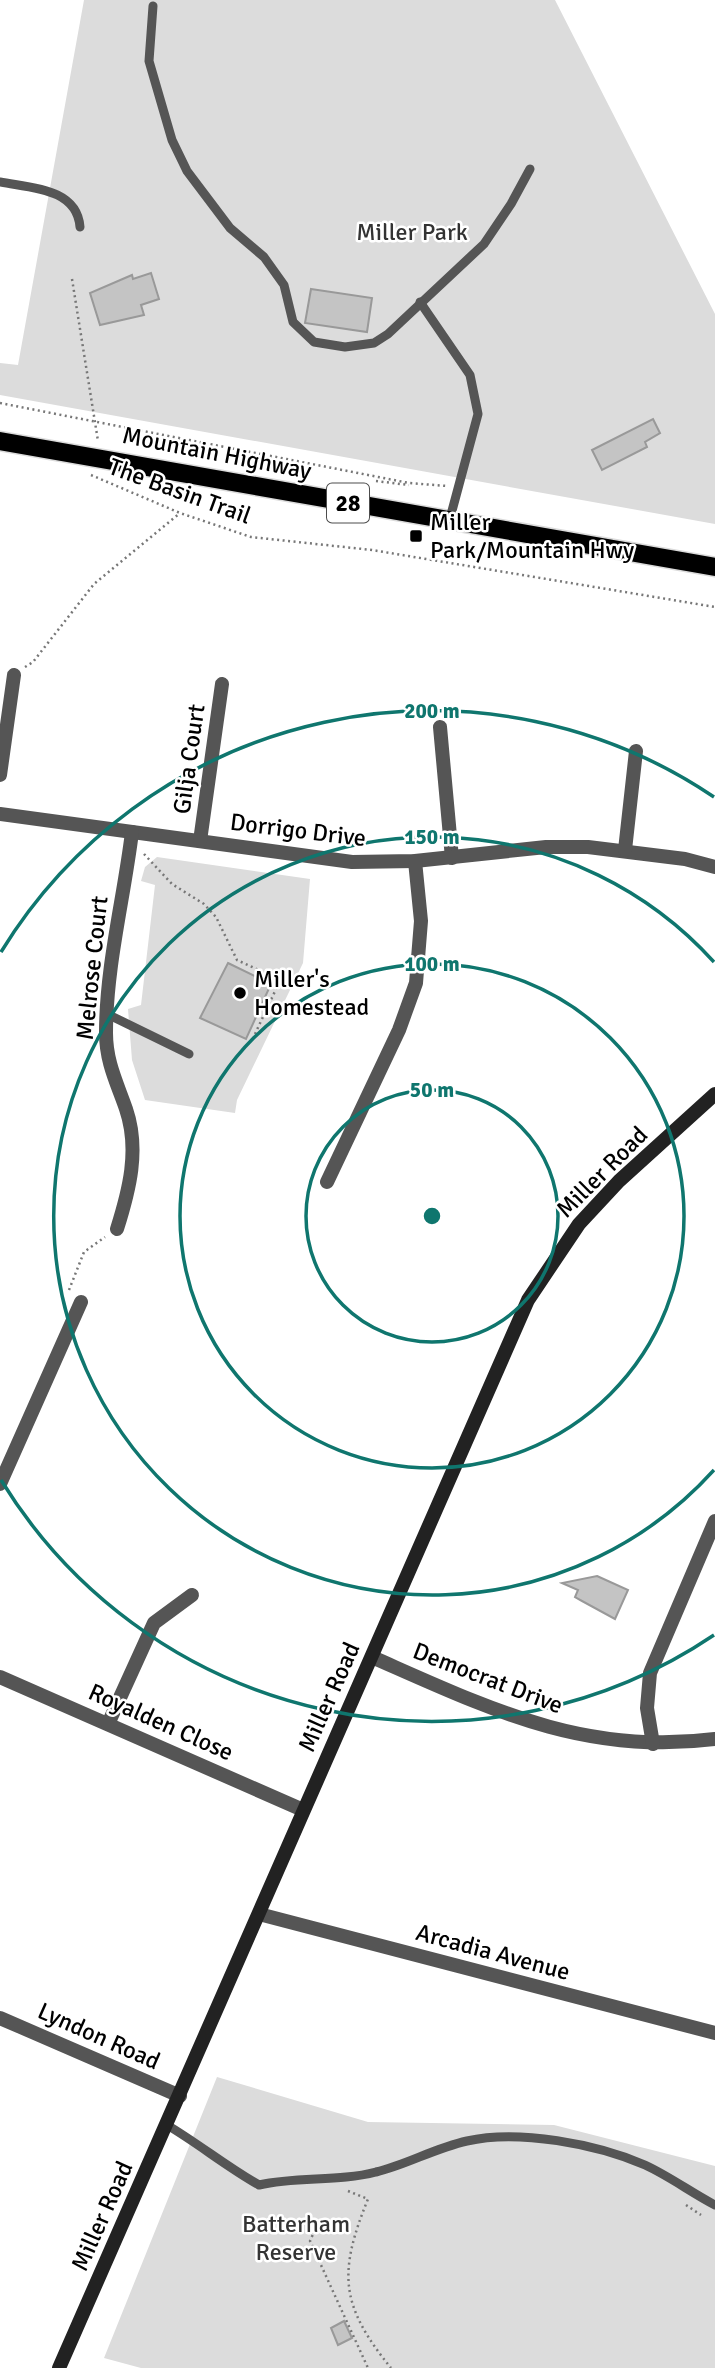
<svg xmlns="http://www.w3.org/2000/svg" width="715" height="2368" font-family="Signika,sans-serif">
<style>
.green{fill:#dcdcdc}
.building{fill:#c4c4c4;stroke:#999;stroke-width:2}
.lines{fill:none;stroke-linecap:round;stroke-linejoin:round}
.primary-casing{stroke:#dbdbdb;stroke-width:21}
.path{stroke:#777;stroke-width:2.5;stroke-dasharray:2 3.5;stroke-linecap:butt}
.lane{stroke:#555;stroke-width:9}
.street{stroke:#555;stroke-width:14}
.secondary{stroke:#222;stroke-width:14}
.primary{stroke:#000;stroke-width:18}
.ring{fill:none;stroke:#0f766e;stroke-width:3.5}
.poi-dot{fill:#000;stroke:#fff;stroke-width:2.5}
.labels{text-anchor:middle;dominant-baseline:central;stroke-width:5;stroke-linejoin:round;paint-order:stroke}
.shield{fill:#fff;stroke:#4c4c4c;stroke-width:2}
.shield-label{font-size:23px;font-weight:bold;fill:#000}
.park-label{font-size:24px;fill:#333;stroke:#fff}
.street-label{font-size:24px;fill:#000;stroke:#fff}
.poi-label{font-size:24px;fill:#000;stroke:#fff;text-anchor:start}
.centre{fill:#0f766e;stroke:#fff;stroke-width:3.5}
.ring-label{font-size:21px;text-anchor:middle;font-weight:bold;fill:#0f766e;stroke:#fff;stroke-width:5;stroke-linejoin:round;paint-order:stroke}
</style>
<rect width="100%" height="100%" fill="#fff"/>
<g class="green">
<path d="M84,0H555L715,314V524L0,395V363L18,365Z"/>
<path d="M157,857L310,879L303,963L237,1100L235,1113L145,1100L132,1060L128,1009L141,1005L155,885L141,881L145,867Z"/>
<path d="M217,2077L368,2122L554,2125L715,2166V2368H141L104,2358Z"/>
</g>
<g class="building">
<path d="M151,273L159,299L141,305L144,315L100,325L90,293L132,275L133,279Z"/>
<path d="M311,289L372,298L367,332L305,323Z"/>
<path d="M653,419L660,433L645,442L647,447L602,470L592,450Z"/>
<path d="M228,963L271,984L246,1039L200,1018Z"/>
<path d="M597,1576L628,1590L615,1619L582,1601L575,1597L578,1590L562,1583Z"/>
<path d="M344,2321L352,2338L338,2345L331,2328Z"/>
</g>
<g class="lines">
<g class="primary-casing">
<path id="primary" d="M0,441L715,567"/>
</g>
<g class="path">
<path d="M72,279L98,441"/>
<path d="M0,403L409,483L447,486"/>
<path d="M91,475L180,513L251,537L372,550L715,607"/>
<path d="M376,481L409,485"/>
<path d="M25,667L33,662L94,584L180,513"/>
<path d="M144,854L172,884L204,904L216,917L237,960L278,979L277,987L255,1034"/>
<path d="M69,1290L84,1252L105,1237"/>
<path d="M348,2191L368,2199C338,2273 340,2305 391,2368"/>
<path d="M686,2205L701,2215"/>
<path d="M317,2225L310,2241L368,2368"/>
</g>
<g class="lane">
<path d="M153,6L149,61L172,140L187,171L230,228L264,257L284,285L293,322L314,342L345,347L374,343L388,334L484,244L511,204L530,169"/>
<path d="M0,182C31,188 77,188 80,227"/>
<path d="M420,302L470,375L478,414L449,522"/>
<path d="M107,1014L189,1054"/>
<path d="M167,2125C199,2144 227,2167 259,2185C298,2176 338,2182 376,2172C406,2165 435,2148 467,2141C518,2129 597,2144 645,2165C669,2176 692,2193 715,2205"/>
</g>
<g class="street">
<path d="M440,727L452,858"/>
<path d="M0,775L14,675"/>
<path d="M0,814L352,862L415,861L546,847H588L685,859L715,867"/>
<path d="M200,841L222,684"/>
<path d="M625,850L636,751"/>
<path d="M327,1182L399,1030L416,983L421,921L415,861"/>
<path d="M117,1229C129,1191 140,1150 126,1109C117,1083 106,1062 106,1033C106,966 124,898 132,832"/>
<path d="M0,1484L81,1302"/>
<path d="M372,1657C488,1708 584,1756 715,1739"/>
<path d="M0,1677L303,1810"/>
<path d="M108,1724L154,1623L192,1595"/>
<path d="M653,1744L647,1708L650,1673L715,1521"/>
<path d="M259,1914L715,2033"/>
<path d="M0,2018L180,2096"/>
</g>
<path class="secondary" d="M59,2368L528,1300L579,1224L619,1181L715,1094"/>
<use href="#primary" class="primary"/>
</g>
<g class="ring">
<circle cx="432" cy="1216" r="126"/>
<circle cx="432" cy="1216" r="252"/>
<path d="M714 1470A379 379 0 1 1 714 962"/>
<path d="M714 1635A505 505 0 0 1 1 1480M1 952A505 505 0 0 1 714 797"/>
</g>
<g class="poi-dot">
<rect x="409" y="529" width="14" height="14" rx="3.5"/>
<circle cx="240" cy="993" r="7"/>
</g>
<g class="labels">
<rect class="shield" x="327" y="483.5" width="42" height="39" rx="5"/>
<g class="shield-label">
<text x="348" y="503">28</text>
</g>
<g class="park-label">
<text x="412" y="232">Miller Park</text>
<text x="296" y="2224">Batterham<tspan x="296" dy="28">Reserve</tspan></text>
</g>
<g class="street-label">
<text transform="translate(217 453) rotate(11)">Mountain Highway</text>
<text transform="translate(180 491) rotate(20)">The Basin Trail</text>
<text transform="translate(189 759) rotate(-82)">Gilja Court</text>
<text transform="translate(298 830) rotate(7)">Dorrigo Drive</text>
<text transform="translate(92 968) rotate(-84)">Melrose Court</text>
<text transform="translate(602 1172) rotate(-45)">Miller Road</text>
<text transform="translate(488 1678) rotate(21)">Democrat Drive</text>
<text transform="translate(329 1697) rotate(-66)">Miller Road</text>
<text transform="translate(161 1722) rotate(24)">Royalden Close</text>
<text transform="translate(493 1952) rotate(15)">Arcadia Avenue</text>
<text transform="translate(99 2036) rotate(24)">Lyndon Road</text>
<text transform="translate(102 2216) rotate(-66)">Miller Road</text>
</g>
<g class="poi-label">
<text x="430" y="522">Miller<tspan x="430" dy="28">Park/Mountain Hwy</tspan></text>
<text x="254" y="979">Miller's<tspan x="254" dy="28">Homestead</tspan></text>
</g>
</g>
<circle cx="432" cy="1216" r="10" class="centre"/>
<g class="ring-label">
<text x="432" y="718">200 m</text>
<text x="432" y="844">150 m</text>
<text x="432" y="971">100 m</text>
<text x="432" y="1097">50 m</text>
</g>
</svg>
